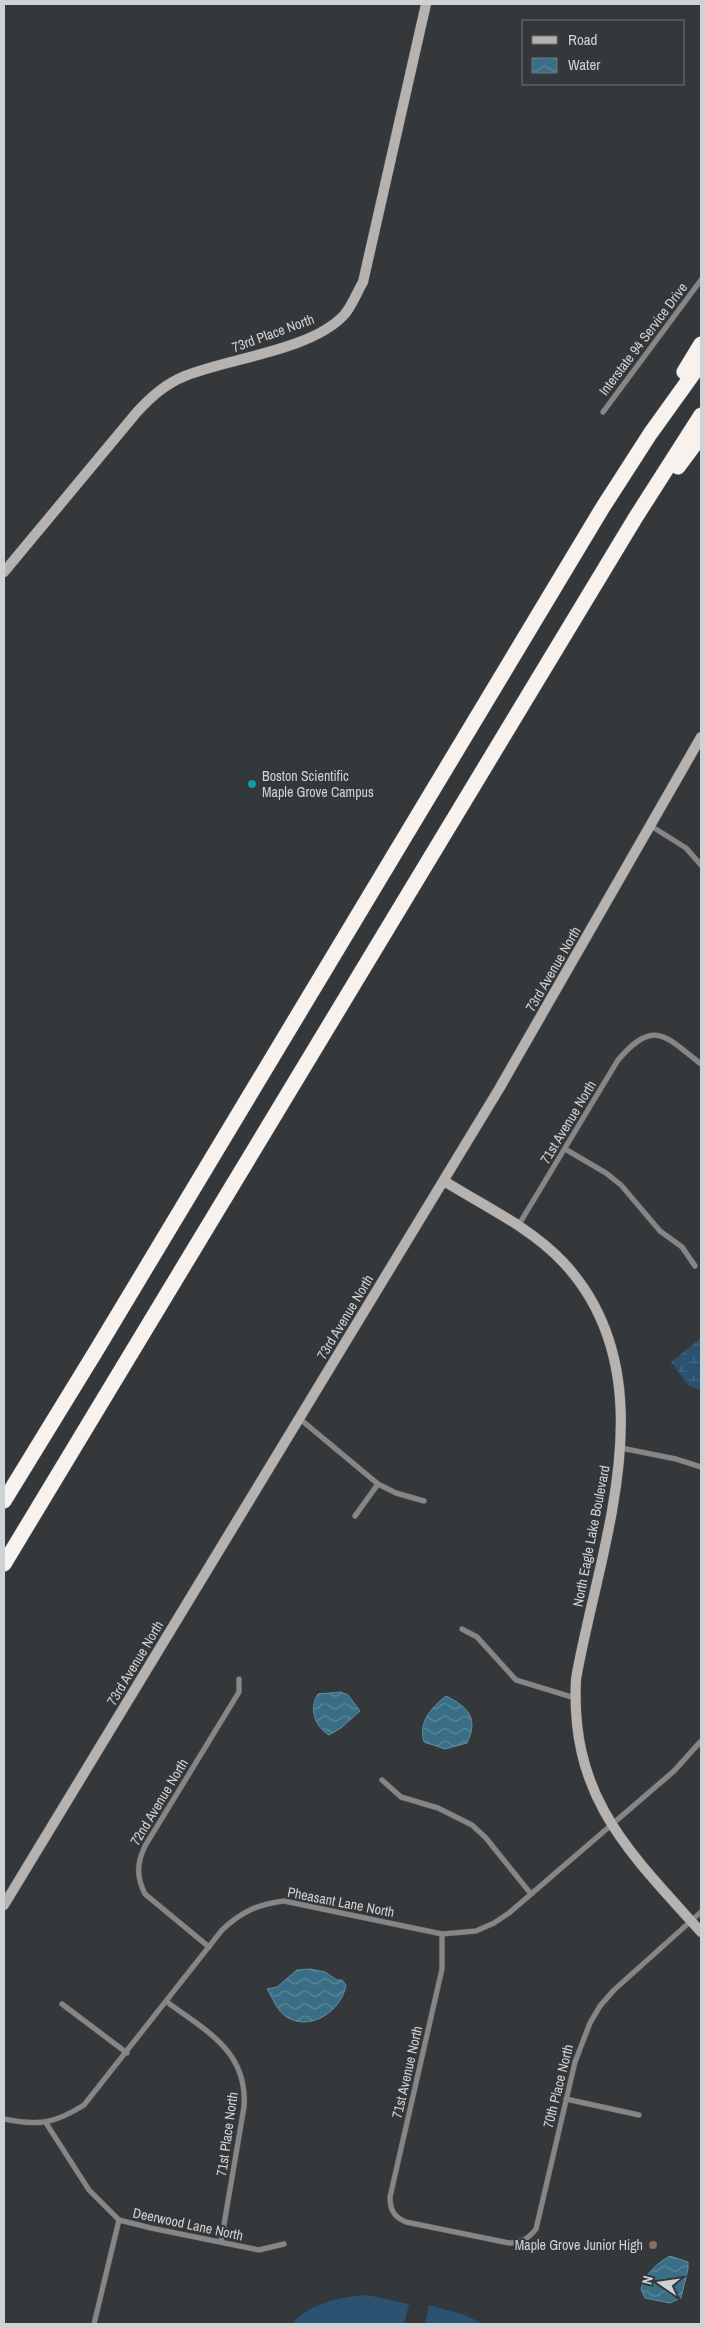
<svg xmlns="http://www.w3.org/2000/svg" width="705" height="2328" font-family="'Archivo Narrow',sans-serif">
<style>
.grass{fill:#2b5270}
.wetland{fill:url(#wetland-marsh)}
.water{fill:url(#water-waves);stroke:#658c9d}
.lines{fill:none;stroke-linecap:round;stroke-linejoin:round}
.street-casing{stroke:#505457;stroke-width:6}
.secondary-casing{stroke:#505457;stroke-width:11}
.highway-casing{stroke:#505457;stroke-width:16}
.street{stroke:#888684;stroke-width:5}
.secondary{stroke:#b5b2af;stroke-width:10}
.highway{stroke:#f7f2ee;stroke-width:15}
.culture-dot{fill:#0f9aa8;stroke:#34383b;stroke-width:2}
.education-dot{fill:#8d6e63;stroke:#34383b;stroke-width:2}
.labels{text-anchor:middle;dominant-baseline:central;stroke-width:4;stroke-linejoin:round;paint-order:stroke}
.street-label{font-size:14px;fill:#cfd2d4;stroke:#34383b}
.poi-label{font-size:14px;fill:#cfd2d4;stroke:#34383b;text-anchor:start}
</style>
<defs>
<pattern id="wetland-marsh" width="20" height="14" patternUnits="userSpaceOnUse" patternTransform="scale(1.25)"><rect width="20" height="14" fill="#2b5270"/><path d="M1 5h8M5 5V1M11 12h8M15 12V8" fill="none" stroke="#496a84"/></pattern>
<pattern id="water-waves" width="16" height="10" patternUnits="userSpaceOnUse" patternTransform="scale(1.25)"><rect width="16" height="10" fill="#386e86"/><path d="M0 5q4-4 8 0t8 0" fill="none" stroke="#5d889c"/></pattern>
</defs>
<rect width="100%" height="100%" fill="#34383b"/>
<g class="grass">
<path d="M367,2295L409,2304L404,2324H291C311,2303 339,2297 367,2295Z"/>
<path d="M429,2305L465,2315L483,2324H425Z"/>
</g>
<path class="wetland" d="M701,1338V1390L689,1386L671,1362Z"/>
<g class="water">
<path d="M341,1692L348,1695L360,1711L341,1728L329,1735C314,1726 309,1708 318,1694Z"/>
<path d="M446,1696C468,1707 479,1718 467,1743L445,1749L424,1742C418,1722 431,1708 446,1696Z"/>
<path d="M310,1969L325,1972L337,1980H342L346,1985C342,2011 308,2034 284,2015C276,2009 273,1998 267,1989L277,1987L297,1970Z"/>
<path d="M670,2256L688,2262V2269L681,2298L670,2303L645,2298L641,2289C645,2274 657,2263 670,2256Z"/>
</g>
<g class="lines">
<g class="street-casing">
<g id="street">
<path d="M603,412L701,280"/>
<path d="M651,826L686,848L701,865"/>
<path d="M565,1149L606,1173L621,1185L660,1231L682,1247L695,1266"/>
<path d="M518,1226L618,1060C654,1018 665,1036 701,1064"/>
<path d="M300,1419L378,1484L396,1493L424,1501"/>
<path d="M621,1448L676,1459L701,1467"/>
<path d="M355,1516L378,1484"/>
<path d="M462,1629L477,1637L516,1680L575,1698"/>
<path d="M382,1780L401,1797L438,1808L472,1825L486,1838L531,1894"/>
<path d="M442,1934V1969L390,2197C390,2210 394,2217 406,2222L509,2243C521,2243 528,2239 536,2229L575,2062L590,2023L600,2006L614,1990L701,1912"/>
<path d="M209,1947L145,1894C136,1876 137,1863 145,1846L239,1692V1679"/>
<path d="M167,2002C206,2031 248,2051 244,2107L221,2242"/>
<path d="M62,2004L127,2053"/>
<path d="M566,2099L639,2115"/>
<path d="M4,2119C38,2126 54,2124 84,2105L222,1930C241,1912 258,1904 284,1901L442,1934L476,1931L494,1923L509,1913L674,1771L701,1741"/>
<path d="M46,2123L89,2190L119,2220L151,2228L259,2250L284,2244"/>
<path d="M94,2324L119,2220"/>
</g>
</g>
<g class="secondary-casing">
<g id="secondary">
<path d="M4,572L137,412C151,397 165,384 185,376C230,358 312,350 344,315C352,306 357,292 363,282L426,4"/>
<path d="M444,1181C484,1206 530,1227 563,1262C671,1377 599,1547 576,1679C570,1797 628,1851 701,1932"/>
<path d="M4,1905L499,1089L701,737"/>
</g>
</g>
<g class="highway-casing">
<g id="highway">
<path d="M684,372L701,344"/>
<path d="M678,467L701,436"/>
<path d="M4,1501L96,1351L603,507L650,434L701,363"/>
<path d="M4,1564L634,520L701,415"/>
</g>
</g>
<use href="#street" class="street"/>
<use href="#secondary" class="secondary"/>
<use href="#highway" class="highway"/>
</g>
<circle class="culture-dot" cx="252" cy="784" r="5"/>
<circle class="education-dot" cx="653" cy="2245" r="5"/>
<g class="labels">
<g class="street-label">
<text transform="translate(273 333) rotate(-20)">73rd Place North</text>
<text transform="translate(643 339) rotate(-53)">Interstate 94 Service Drive</text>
<text transform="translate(553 969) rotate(-60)">73rd Avenue North</text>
<text transform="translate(568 1122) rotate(-59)">71st Avenue North</text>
<text transform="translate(345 1317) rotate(-59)">73rd Avenue North</text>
<text transform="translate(591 1536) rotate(-79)">North Eagle Lake Boulevard</text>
<text transform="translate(135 1663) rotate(-59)">73rd Avenue North</text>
<text transform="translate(159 1802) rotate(-59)">72nd Avenue North</text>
<text transform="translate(341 1902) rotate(11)">Pheasant Lane North</text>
<text transform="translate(407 2072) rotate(-77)">71st Avenue North</text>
<text transform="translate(558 2086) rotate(-76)">70th Place North</text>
<text transform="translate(227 2134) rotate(-82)">71st Place North</text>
<text transform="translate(188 2224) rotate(12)">Deerwood Lane North</text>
</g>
<g class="poi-label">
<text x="262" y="776">Boston Scientific<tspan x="262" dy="16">Maple Grove Campus</tspan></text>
<text x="643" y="2245" text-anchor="end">Maple Grove Junior High</text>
</g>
</g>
<rect width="705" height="2328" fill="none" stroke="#cfd2d4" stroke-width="10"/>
<rect x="522" y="20" width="162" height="65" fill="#34383b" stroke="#727678"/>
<rect x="532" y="36" width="25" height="8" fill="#b5b2af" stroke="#727678"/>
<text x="568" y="45" font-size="15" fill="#cfd2d4">Road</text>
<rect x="532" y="58" width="25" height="15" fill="url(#water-waves)" stroke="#727678"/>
<text x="568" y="70" font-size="15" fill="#cfd2d4">Water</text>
<g transform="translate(660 2283) rotate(283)" stroke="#34383b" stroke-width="4" paint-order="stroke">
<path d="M0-4L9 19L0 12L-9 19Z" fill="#cfd2d4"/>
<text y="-8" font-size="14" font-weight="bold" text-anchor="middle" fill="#cfd2d4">N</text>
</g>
</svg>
